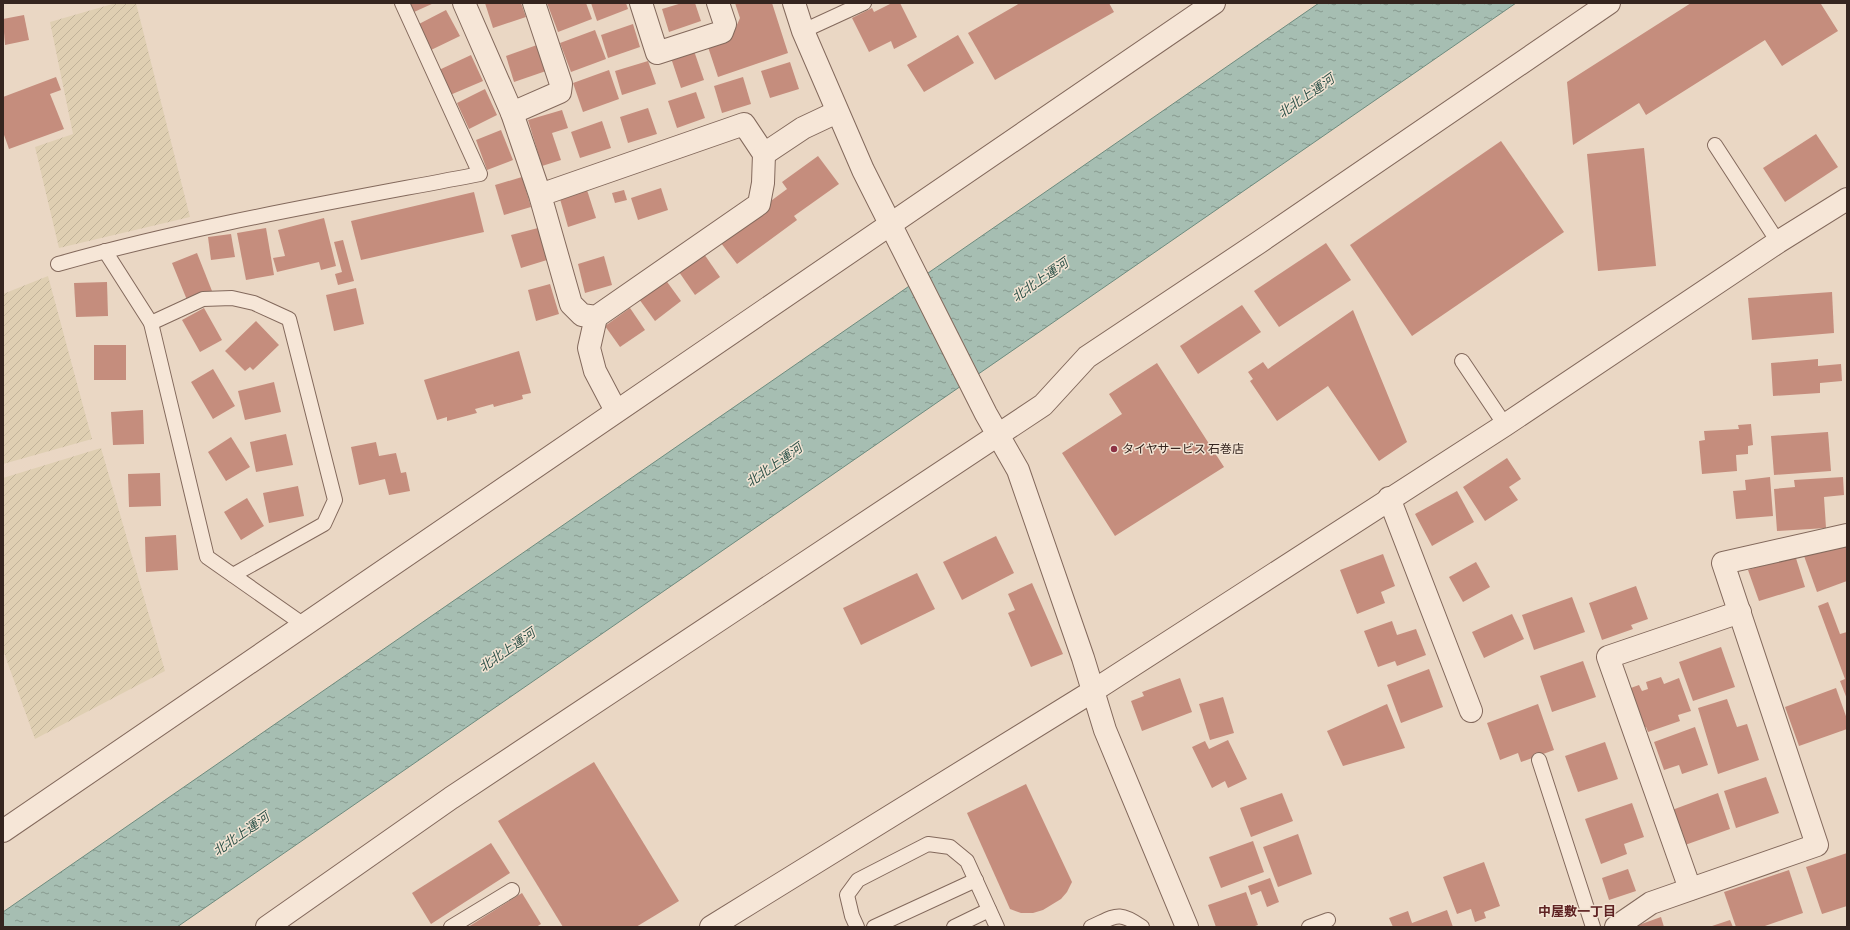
<svg xmlns="http://www.w3.org/2000/svg" width="1850" height="930" font-family="Bitter,'Noto Sans JP',serif">
<style>
.farmland{fill:url(#farmland-furrows)}
.water{fill:url(#water-ripples);stroke:#6e8b7e}
.building{fill:#c58d7d}
.lines{fill:none;stroke-linecap:round;stroke-linejoin:round}
.service-casing{stroke:#83695c;stroke-width:16}
.minor-casing{stroke:#83695c;stroke-width:24}
.tertiary-casing{stroke:#83695c;stroke-width:24}
.service{stroke:#f6e6d7;stroke-width:14}
.minor{stroke:#f6e6d7;stroke-width:22}
.tertiary{stroke:#f6e6d7;stroke-width:22}
.poi-dot{fill:#8d3144;stroke:#f2e3d3;stroke-width:1.5}
.labels{text-anchor:middle;dominant-baseline:central;stroke-width:3;stroke-linejoin:round;paint-order:stroke}
.poi-label{font-size:12px;fill:#35251f;stroke:#f2e3d3;text-anchor:start}
.water-label{font-size:13px;font-style:italic;fill:#2f534a;stroke:#f2e3d3}
.neighbourhood-label{font-size:13px;font-weight:bold;fill:#5e2222;stroke:#f2e3d3}
</style>
<defs>
<pattern id="farmland-furrows" width="10" height="10" patternUnits="userSpaceOnUse"><rect width="10" height="10" fill="#dfcfb2"/><path d="M-1 1l2-2M0 10L10 0M9 11l2-2" fill="none" stroke="#c0b299"/></pattern>
<pattern id="water-ripples" width="26" height="14" patternUnits="userSpaceOnUse"><rect width="26" height="14" fill="#a6beb2"/><path d="M2 4q2-2 4 0t4 0M15 11q2-2 4 0t4 0" fill="none" stroke="#889a90"/></pattern>
</defs>
<rect width="100%" height="100%" fill="#ead7c4"/>
<g class="farmland">
<path d="M116,3H136L190,217L59,248L35,147L73,134L50,22Z"/>
<path d="M48,276L92,439L3,464V294Z"/>
<path d="M101,448L165,671L35,739L3,650V478Z"/>
</g>
<path class="water" d="M1319,3H1516L177,927H3V912Z"/>
<g class="building">
<path d="M410,3H434L414,12Z"/>
<path d="M485,3H521L526,17L493,28Z"/>
<path d="M547,3H586L592,19L558,32Z"/>
<path d="M591,3H626L628,9L597,21Z"/>
<path d="M682,3H695L701,21L669,32L662,9Z"/>
<path d="M735,3H772L788,53L718,77L707,44L732,36L740,18Z"/>
<path d="M892,3H900L917,37L894,49L891,41L869,52L852,18L872,8L874,12Z"/>
<path d="M1020,3H1109L1114,12L995,80L968,33Z"/>
<path d="M1691,3H1823L1821,4L1838,31L1782,66L1765,40L1646,115L1639,103L1573,145L1567,82Z"/>
<path d="M446,10L460,36L431,50L417,25Z"/>
<path d="M24,15L29,40L5,45L3,19Z"/>
<path d="M633,24L640,47L608,58L601,35Z"/>
<path d="M595,30L606,59L571,72L560,43Z"/>
<path d="M958,35L974,63L924,92L907,65Z"/>
<path d="M537,45L546,71L514,82L506,56Z"/>
<path d="M693,48L704,80L681,88L670,55Z"/>
<path d="M471,55L483,81L450,95L439,70Z"/>
<path d="M648,61L656,84L622,95L615,71Z"/>
<path d="M790,62L799,89L770,98L761,71Z"/>
<path d="M609,70L619,99L583,112L573,83Z"/>
<path d="M56,77L61,90L50,94L64,129L9,149L3,132V97Z"/>
<path d="M743,77L751,104L722,113L714,86Z"/>
<path d="M485,89L497,115L469,129L457,103Z"/>
<path d="M696,92L705,118L677,128L668,101Z"/>
<path d="M648,108L657,134L628,143L620,117Z"/>
<path d="M562,110L568,128L552,133L561,160L542,166L528,120Z"/>
<path d="M602,121L611,148L580,158L571,132Z"/>
<path d="M501,130L513,160L487,170L476,140Z"/>
<path d="M1816,134L1838,167L1785,202L1763,168Z"/>
<path d="M1501,141L1564,232L1412,336L1350,245Z"/>
<path d="M1644,148L1656,266L1598,271L1587,154Z"/>
<path d="M818,156L839,184L794,216L797,220L737,264L721,243L741,223L787,189L782,182Z"/>
<path d="M522,177L531,207L504,215L495,185Z"/>
<path d="M661,188L668,210L638,220L631,198Z"/>
<path d="M587,190L596,218L568,227L560,199Z"/>
<path d="M624,190L627,200L615,203L612,193Z"/>
<path d="M474,192L484,232L361,260L351,221Z"/>
<path d="M324,218L336,266L321,270L319,262L277,272L273,258L285,256L278,230Z"/>
<path d="M266,228L274,275L246,280L237,233Z"/>
<path d="M538,228L547,260L521,268L511,235Z"/>
<path d="M231,234L235,257L211,260L208,237Z"/>
<path d="M343,240L354,281L338,285L335,274L342,272L334,242Z"/>
<path d="M1326,243L1351,280L1279,327L1254,291Z"/>
<path d="M197,253L212,291L187,300L172,263Z"/>
<path d="M704,254L720,277L695,295L679,272Z"/>
<path d="M604,256L612,285L585,293L578,264Z"/>
<path d="M665,279L681,301L655,321L639,299Z"/>
<path d="M107,282L108,316L76,317L74,283Z"/>
<path d="M550,284L559,314L536,321L528,290Z"/>
<path d="M356,288L364,324L334,331L326,295Z"/>
<path d="M1832,292L1834,333L1752,340L1748,298Z"/>
<path d="M1242,305L1261,332L1198,374L1180,346Z"/>
<path d="M204,308L222,340L200,352L182,320Z"/>
<path d="M630,308L645,330L620,347L605,326Z"/>
<path d="M1353,310L1407,442L1379,461L1328,386L1277,421L1250,381L1253,379L1248,372L1263,362L1268,369Z"/>
<path d="M256,321L279,345L253,370L250,367L245,371L225,351Z"/>
<rect x="94" y="345" width="32" height="35"/>
<path d="M519,351L531,393L522,395L523,399L494,407L493,404L475,409L477,413L447,421V417L437,420L424,380Z"/>
<path d="M1818,359V366L1841,364L1842,381L1820,383V393L1773,396L1771,363Z"/>
<path d="M1157,363L1224,467L1115,536L1062,453L1122,414L1109,394Z"/>
<path d="M213,369L235,406L213,419L191,382Z"/>
<path d="M274,382L281,412L245,420L238,391Z"/>
<path d="M143,410L144,444L113,445L111,412Z"/>
<path d="M1751,424L1753,445L1748,446V454L1736,455L1737,471L1702,474L1699,441L1705,440L1704,431L1739,429L1738,425Z"/>
<path d="M1828,432L1831,471L1774,475L1771,436Z"/>
<path d="M286,434L293,465L256,472L250,442Z"/>
<path d="M231,437L250,467L226,481L208,452Z"/>
<path d="M376,442L379,456L396,453L401,473L406,472L410,491L389,495L385,479L359,485L351,447Z"/>
<path d="M1507,458L1521,479L1509,487L1518,500L1485,521L1463,487Z"/>
<path d="M160,473L161,506L129,507L128,474Z"/>
<path d="M1770,477L1773,516L1736,519L1733,491L1746,490L1745,480Z"/>
<path d="M1843,477L1844,495L1824,497L1826,528L1777,531L1774,489L1795,487L1794,480Z"/>
<path d="M298,486L304,516L269,523L263,493Z"/>
<path d="M1457,491L1474,522L1432,546L1415,514Z"/>
<path d="M247,498L264,526L241,540L224,512Z"/>
<path d="M176,535L178,570L146,572L145,537Z"/>
<path d="M996,536L1014,573L962,600L943,562Z"/>
<path d="M1847,543V581L1817,592L1804,556Z"/>
<path d="M1383,554L1395,586L1381,592L1385,603L1357,614L1340,570Z"/>
<path d="M1795,555L1805,587L1759,601L1748,570Z"/>
<path d="M1476,562L1490,587L1463,602L1449,577Z"/>
<path d="M917,573L935,609L861,645L843,608Z"/>
<path d="M1032,583L1063,654L1031,667L1008,613L1015,610L1008,594Z"/>
<path d="M1636,586L1648,619L1631,625L1633,629L1602,640L1589,603Z"/>
<path d="M1572,597L1585,632L1534,650L1522,615Z"/>
<path d="M1828,602L1840,634L1847,632V699L1840,681L1845,679L1818,606Z"/>
<path d="M1512,614L1524,639L1484,658L1472,632Z"/>
<path d="M1392,621L1397,635L1416,629L1426,655L1397,666L1395,661L1378,667L1364,631Z"/>
<path d="M1721,647L1735,687L1693,701L1679,662Z"/>
<path d="M1583,661L1596,697L1552,712L1540,676Z"/>
<path d="M1429,669L1443,707L1401,723L1387,685Z"/>
<path d="M1661,677L1664,684L1679,678L1691,711L1678,715L1680,721L1648,732L1646,727L1642,728L1628,689L1639,685L1642,691L1648,689L1646,682Z"/>
<path d="M1180,678L1192,712L1142,731L1131,701L1144,696L1142,692Z"/>
<path d="M1836,688L1847,719V729L1799,746L1785,707Z"/>
<path d="M1223,697L1234,733L1210,740L1199,704Z"/>
<path d="M1727,699L1737,727L1747,724L1759,760L1718,774L1698,708Z"/>
<path d="M1387,704L1405,748L1343,766L1327,731Z"/>
<path d="M1538,704L1554,750L1521,762L1518,753L1500,760L1487,723Z"/>
<path d="M1695,727L1708,765L1682,774L1679,765L1664,770L1654,742Z"/>
<path d="M1228,740L1247,779L1228,788L1225,781L1212,788L1192,747L1205,741L1209,749Z"/>
<path d="M1605,742L1618,779L1578,792L1565,756Z"/>
<path d="M594,762L679,901L636,927H563L498,821Z"/>
<path d="M1766,777L1779,813L1736,828L1724,791Z"/>
<path d="M1026,784L1072,882L1067,892L1061,899L1043,910L1033,913H1021L1010,909L967,813Z"/>
<path d="M1282,793L1293,821L1251,837L1240,808Z"/>
<path d="M1718,793L1730,829L1685,845L1672,810Z"/>
<path d="M1632,803L1644,837L1624,844L1627,854L1601,864L1585,819Z"/>
<path d="M1298,834L1312,874L1278,887L1263,847Z"/>
<path d="M1253,841L1264,872L1221,888L1209,857Z"/>
<path d="M491,843L510,873L431,924L412,893Z"/>
<path d="M1847,853V906L1822,914L1806,867Z"/>
<path d="M1484,862L1500,906L1484,912L1486,918L1475,922L1471,909L1457,914L1443,877Z"/>
<path d="M1628,869L1636,891L1609,900L1602,878Z"/>
<path d="M1789,870L1803,913L1762,927H1736L1724,892Z"/>
<path d="M1270,878L1279,902L1267,907L1261,891L1251,895L1248,886Z"/>
<path d="M1246,892L1258,925L1252,927H1216L1208,905Z"/>
<path d="M522,893L541,924L536,927H468Z"/>
<path d="M1447,910L1453,927H1393L1389,918L1408,911L1412,923Z"/>
<path d="M1661,917L1664,927H1633Z"/>
<path d="M1730,920L1733,927H1709Z"/>
</g>
<g class="lines">
<g class="service-casing">
<g id="service">
<path d="M803,31L864,3"/>
<path d="M1715,145L1778,242"/>
<path d="M105,251L151,323L207,557L304,625"/>
<path d="M58,264C196,225 339,201 480,174L402,3"/>
<path d="M151,323L203,299L232,298L254,303L289,319L335,500L324,524L233,575"/>
<path d="M1462,361L1505,425"/>
<path d="M1539,760L1593,927"/>
<path d="M451,927L512,890"/>
<path d="M857,927L852,916L847,895L858,880L928,844L950,847L967,861L997,927"/>
<path d="M874,927L976,880"/>
<path d="M954,927L989,910"/>
<path d="M1091,927C1116,916 1118,910 1142,927"/>
<path d="M1309,927L1328,920"/>
</g>
</g>
<g class="minor-casing">
<g id="minor">
<path d="M464,3L512,113L540,195L571,304L582,315L596,317L759,204L763,183L764,154L744,124L540,195"/>
<path d="M641,3L657,53L722,32L725,24L718,3"/>
<path d="M512,113L560,92L561,84L534,3"/>
<path d="M764,154L803,128L837,112"/>
<path d="M596,317L589,348L595,371L616,411"/>
<path d="M1389,498L1471,711"/>
<path d="M3,831L1214,3"/>
<path d="M1690,889L1608,657L1740,612"/>
<path d="M267,927L451,798L1043,405L1087,357L1258,243L1609,3"/>
<path d="M711,927L1093,691"/>
<path d="M1616,927L1651,903L1817,845L1723,563L1847,535"/>
</g>
</g>
<g class="tertiary-casing">
<g id="tertiary">
<path d="M794,3L803,31L863,170L986,414L1018,470L1083,658L1105,730L1187,927"/>
<path d="M1093,691L1505,425L1778,242L1847,199"/>
</g>
</g>
<use href="#service" class="service"/>
<use href="#minor" class="minor"/>
<use href="#tertiary" class="tertiary"/>
</g>
<circle class="poi-dot" cx="1114" cy="449" r="4"/>
<g class="labels">
<g class="poi-label">
<text x="1122" y="449">タイヤサービス 石巻店</text>
</g>
<g class="water-label">
<text transform="translate(1306 96) rotate(-35)">北北上運河</text>
<text transform="translate(1040 280) rotate(-35)">北北上運河</text>
<text transform="translate(774 465) rotate(-35)">北北上運河</text>
<text transform="translate(507 650) rotate(-35)">北北上運河</text>
<text transform="translate(241 834) rotate(-35)">北北上運河</text>
</g>
<g class="neighbourhood-label">
<text x="1577" y="911">中屋敷一丁目</text>
</g>
</g>
<rect width="1850" height="930" fill="none" stroke="#35251f" stroke-width="8"/>
</svg>
